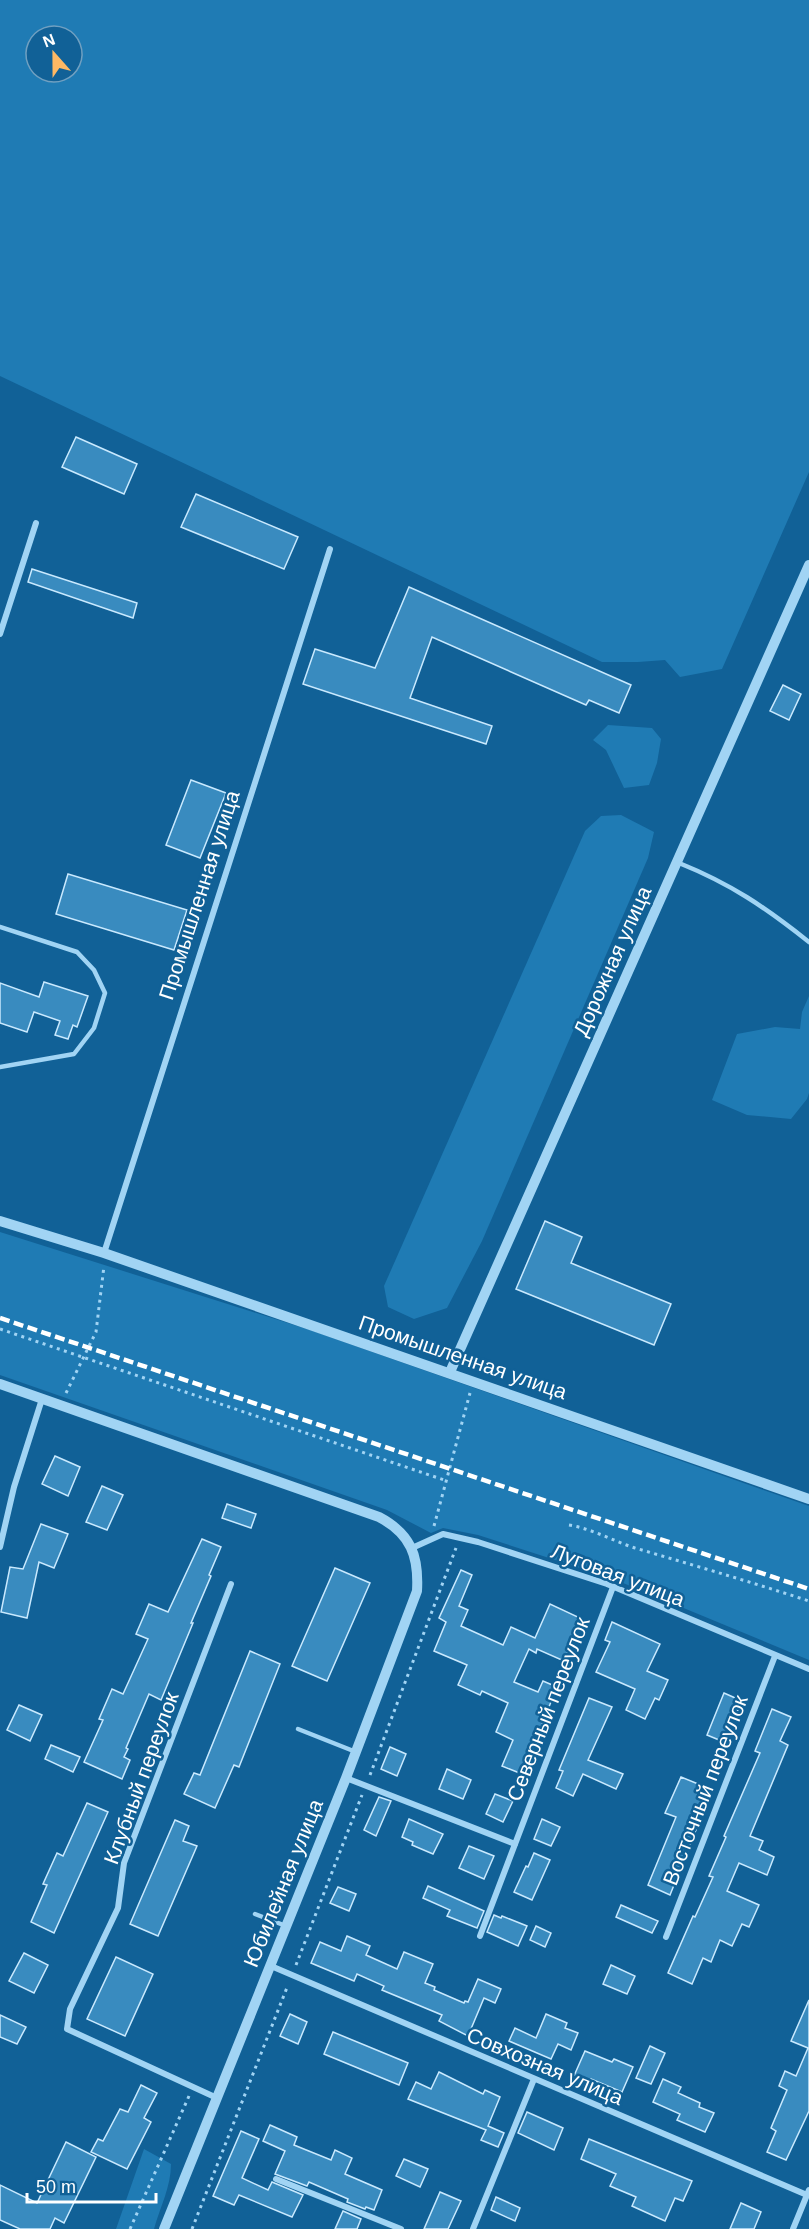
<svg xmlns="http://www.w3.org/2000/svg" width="809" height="2229" font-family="Helvetica,sans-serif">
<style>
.green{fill:#1f7bb4;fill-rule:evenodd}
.building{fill:#398bbf;stroke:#c9e9fe;stroke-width:1.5}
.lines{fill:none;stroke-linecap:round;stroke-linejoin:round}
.path{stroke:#a1d4f4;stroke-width:3;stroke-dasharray:3 4.5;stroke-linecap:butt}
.service{stroke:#a1d4f4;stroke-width:4.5}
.minor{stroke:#a1d4f4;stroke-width:6}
.tertiary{stroke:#a1d4f4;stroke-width:10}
.rail{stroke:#fff;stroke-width:4.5;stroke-dasharray:10 4.5;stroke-linecap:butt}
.labels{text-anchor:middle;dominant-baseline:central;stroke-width:5;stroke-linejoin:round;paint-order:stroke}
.street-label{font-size:21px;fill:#fff;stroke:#116197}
</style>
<rect width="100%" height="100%" fill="#116197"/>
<g class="green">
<path d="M0,0H809V472L722,669L680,677L665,660L638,662H602L0,376ZM36,36H72V72H36Z"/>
<path d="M608,725L652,728L661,739L657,763L649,785L624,788L606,750L593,740Z"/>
<path d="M621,815L654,832L648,858L482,1241L447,1308L414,1319L388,1307L384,1286L585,831L601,816Z"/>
<path d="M809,996V1093L807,1099L791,1119L747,1115L712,1100L737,1034L775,1027L800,1029L802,1012Z"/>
<path d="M0,1232L310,1330L809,1506V1660L611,1578L478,1535L443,1528L431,1533L387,1510L0,1375Z"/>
<path d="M144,2149L171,2164C171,2187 160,2207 154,2229H116Z"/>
</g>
<g class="building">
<path d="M76,437L137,464L124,494L62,467Z"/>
<path d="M196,494L298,537L284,569L181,527Z"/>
<path d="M32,569L137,603L133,618L28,582Z"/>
<path d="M409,587L631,685L619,713L589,700L586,705L432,637L410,698L492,726L486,744L303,684L315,649L375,668Z"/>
<path d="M783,685L801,694L789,720L770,711Z"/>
<path d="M191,780L226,793L200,858L166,845Z"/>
<path d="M68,874L187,910L174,950L56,914Z"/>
<path d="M44,982L88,996L77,1027L73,1025L68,1039L55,1035L60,1021L34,1012L27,1032L0,1023V983L39,997Z"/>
<path d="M545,1221L582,1237L571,1263L671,1304L654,1345L516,1289Z"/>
<path d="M55,1456L80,1467L68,1496L42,1484Z"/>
<path d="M102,1486L123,1495L107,1530L86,1522Z"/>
<path d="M227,1504L256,1514L251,1528L222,1518Z"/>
<path d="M41,1524L68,1534L54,1568L39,1562L27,1618L1,1612L10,1567L23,1569Z"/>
<path d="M202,1539L221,1547L209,1575L211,1576L191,1623H193L161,1700L149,1694L126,1748L128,1749L124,1757L130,1760L122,1779L84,1762L103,1720L99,1719L112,1689L123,1694L148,1639L136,1634L149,1604L168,1612Z"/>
<path d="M335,1568L370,1583L327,1681L292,1666Z"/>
<path d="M461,1570L472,1575L459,1606L468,1610L461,1626L503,1645L511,1627L535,1638L550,1604L580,1618L570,1641L572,1642L564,1661L537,1649L536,1653L529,1649L514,1682L538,1692L543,1681L557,1687L522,1774L502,1766L513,1740L496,1732L508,1703L482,1691L480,1695L458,1685L467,1665L434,1651L446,1622L439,1618Z"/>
<path d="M612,1622L660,1644L647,1671L668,1680L659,1700L655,1698L645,1719L626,1710L635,1689L596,1672L610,1642L605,1640Z"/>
<path d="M250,1651L280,1664L239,1767L234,1765L215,1808L184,1794L194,1773L200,1775Z"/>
<path d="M724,1693L742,1701L724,1742L707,1735Z"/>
<path d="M589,1698L612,1707L588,1760L623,1774L616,1789L583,1774L573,1796L556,1788L563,1771L559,1770Z"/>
<path d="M19,1705L42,1715L30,1741L7,1730Z"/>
<path d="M772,1709L791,1717L780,1741L788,1745L750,1836L763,1841L759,1850L774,1857L767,1875L739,1863L727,1891L759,1905L749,1927L742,1924L732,1946L720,1940L711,1962L703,1958L692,1984L668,1973L693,1916L695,1917L713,1877L709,1876L726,1837L724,1836L760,1753L755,1751Z"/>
<path d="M51,1745L80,1757L73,1772L45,1759Z"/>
<path d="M390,1747L406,1754L397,1776L381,1769Z"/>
<path d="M447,1769L471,1780L463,1799L439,1789Z"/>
<path d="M681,1777L708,1788L690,1828L696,1830L670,1895L648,1885L676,1817L665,1813Z"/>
<path d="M495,1794L513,1801L503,1822L486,1814Z"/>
<path d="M379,1797L391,1801L376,1836L364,1830Z"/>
<path d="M87,1803L108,1812L54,1933L31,1922L47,1885L43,1884L57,1853L63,1856Z"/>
<path d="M409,1819L443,1834L433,1854L412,1845L413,1842L402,1837Z"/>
<path d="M542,1819L560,1827L551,1846L534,1839Z"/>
<path d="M175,1820L189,1826L183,1841L197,1846L158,1936L130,1924Z"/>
<path d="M469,1846L494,1856L484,1879L459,1868Z"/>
<path d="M534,1853L550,1860L532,1900L514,1892L526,1866L528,1867Z"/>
<path d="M428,1886L484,1911L477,1928L447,1916L450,1910L423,1898Z"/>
<path d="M338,1887L356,1894L349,1911L330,1903Z"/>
<path d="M621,1905L658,1921L652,1933L616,1917Z"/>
<path d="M494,1915L501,1918L502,1916L527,1926L518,1946L487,1932Z"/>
<path d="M536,1926L551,1933L545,1947L530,1940Z"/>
<path d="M347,1936L370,1946L366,1955L397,1969L404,1952L433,1964L425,1983L435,1987L434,1990L464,2003L465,2001L468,2002L478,1979L501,1989L495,2003L484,1998L468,2036L439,2021L442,2015L382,1990L384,1986L357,1974L354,1981L311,1963L320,1942L341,1951Z"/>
<path d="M24,1953L48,1965L34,1993L9,1981Z"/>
<path d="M116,1957L153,1974L125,2036L87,2019Z"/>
<path d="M611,1965L635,1976L627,1994L603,1984Z"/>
<path d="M809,2000V2111L786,2160L767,2152L776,2131L771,2128L787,2090L779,2086L785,2071L796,2076L808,2048L791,2041Z"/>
<path d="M290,2014L307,2022L298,2044L280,2036Z"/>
<path d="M546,2014L567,2023L565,2028L578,2033L571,2050L558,2044L551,2059L509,2041L515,2028L536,2038Z"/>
<path d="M0,2015L26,2027L17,2044L0,2037Z"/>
<path d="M333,2032L408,2063L399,2085L324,2054Z"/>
<path d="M650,2046L665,2053L651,2084L636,2078Z"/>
<path d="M585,2051L612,2062L614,2059L633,2067L622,2092L591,2079L589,2085L573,2078Z"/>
<path d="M439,2072L483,2094L485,2090L500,2097L488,2126L504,2133L498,2147L481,2140L486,2130L408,2099L416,2082L431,2089Z"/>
<path d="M663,2079L681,2087L678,2093L700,2103L699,2107L714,2113L705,2132L677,2120L680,2114L653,2102Z"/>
<path d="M141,2085L157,2093L144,2118L151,2122L127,2169L91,2152L98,2139L103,2141L120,2109L128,2112Z"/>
<path d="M527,2112L563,2128L554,2150L518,2133Z"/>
<path d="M270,2125L297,2137L294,2145L331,2160L335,2150L352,2158L345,2174L382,2190L374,2210L366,2207L365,2209L347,2202L348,2199L309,2182L307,2186L275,2174L285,2151L263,2141Z"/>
<path d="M241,2131L259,2139L242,2178L268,2190L272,2182L303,2195L292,2217L239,2195L234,2205L213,2196Z"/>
<path d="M589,2139L692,2181L683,2201L675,2198L665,2221L632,2206L636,2197L610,2186L616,2174L581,2159Z"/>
<path d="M66,2142L96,2157L64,2223L55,2218L50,2229H20L0,2220V2185L37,2203Z"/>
<path d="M404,2159L428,2169L420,2187L396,2176Z"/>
<path d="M440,2192L461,2201L448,2229H424Z"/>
<path d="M496,2197L520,2208L515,2221L491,2210Z"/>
<path d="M741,2203L761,2212L754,2229H730Z"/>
<path d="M343,2211L361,2219L357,2229H335Z"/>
</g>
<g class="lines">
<g class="path">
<path d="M0,1329L447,1481"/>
<path d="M66,1393L96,1332L104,1266"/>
<path d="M569,1525C593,1529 613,1541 635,1548C693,1565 751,1582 809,1601"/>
<path d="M434,1526L470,1393"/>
<path d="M370,1775L456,1548"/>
<path d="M296,1965L362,1795"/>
<path d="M130,2229L189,2096"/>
<path d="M192,2229L288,1985"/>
</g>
<g class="service">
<path d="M679,863C731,884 765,907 809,942"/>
<path d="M0,927L77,952L94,970L105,993L94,1028L74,1054L0,1067"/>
<path d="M298,1729L356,1752"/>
<path d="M255,1914L286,1926"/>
</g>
<g class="minor">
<path d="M0,634L36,523"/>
<path d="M104,1253L330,549"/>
<path d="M0,1547L14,1487L42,1399"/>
<path d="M412,1548L443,1534L478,1542L607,1584L809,1669"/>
<path d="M346,1778L515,1844"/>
<path d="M480,1936L613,1587"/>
<path d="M666,1937L775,1656"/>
<path d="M271,1966L807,2195"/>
<path d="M217,2098L67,2029L70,2009L118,1908L124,1863L231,1584"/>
<path d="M276,2179L401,2229"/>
<path d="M473,2229L534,2079"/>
<path d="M793,2229L809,2190"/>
</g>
<g class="tertiary">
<path d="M0,1221L104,1253L809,1499"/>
<path d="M450,1372L809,565"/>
<path d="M0,1384L379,1517C411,1534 419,1556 417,1591L346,1778L164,2229"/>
</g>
<path class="rail" d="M0,1318L809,1589"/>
</g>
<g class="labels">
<g class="street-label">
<text transform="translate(199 895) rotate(-72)">Промышленная улица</text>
<text transform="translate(612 961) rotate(-66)">Дорожная улица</text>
<text transform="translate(463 1357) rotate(19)">Промышленная улица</text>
<text transform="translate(618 1575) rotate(21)">Луговая улица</text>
<text transform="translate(548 1709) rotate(-69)">Северный переулок</text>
<text transform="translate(141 1778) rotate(-70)">Клубный переулок</text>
<text transform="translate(705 1790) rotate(-69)">Восточный переулок</text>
<text transform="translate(283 1883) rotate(-68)">Юбилейная улица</text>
<text transform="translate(545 2066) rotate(23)">Совхозная улица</text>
</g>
</g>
<g transform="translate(54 54) rotate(339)"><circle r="28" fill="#116197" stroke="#70a0c1" stroke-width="1.5"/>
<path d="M0-4.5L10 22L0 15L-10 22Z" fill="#ffb964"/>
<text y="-9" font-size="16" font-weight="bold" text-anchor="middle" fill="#ffffff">N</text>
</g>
<path d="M27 2193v9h129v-9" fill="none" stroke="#ffffff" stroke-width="3"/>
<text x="36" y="2193" font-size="18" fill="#ffffff" stroke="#116197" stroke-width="4.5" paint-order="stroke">50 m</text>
</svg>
